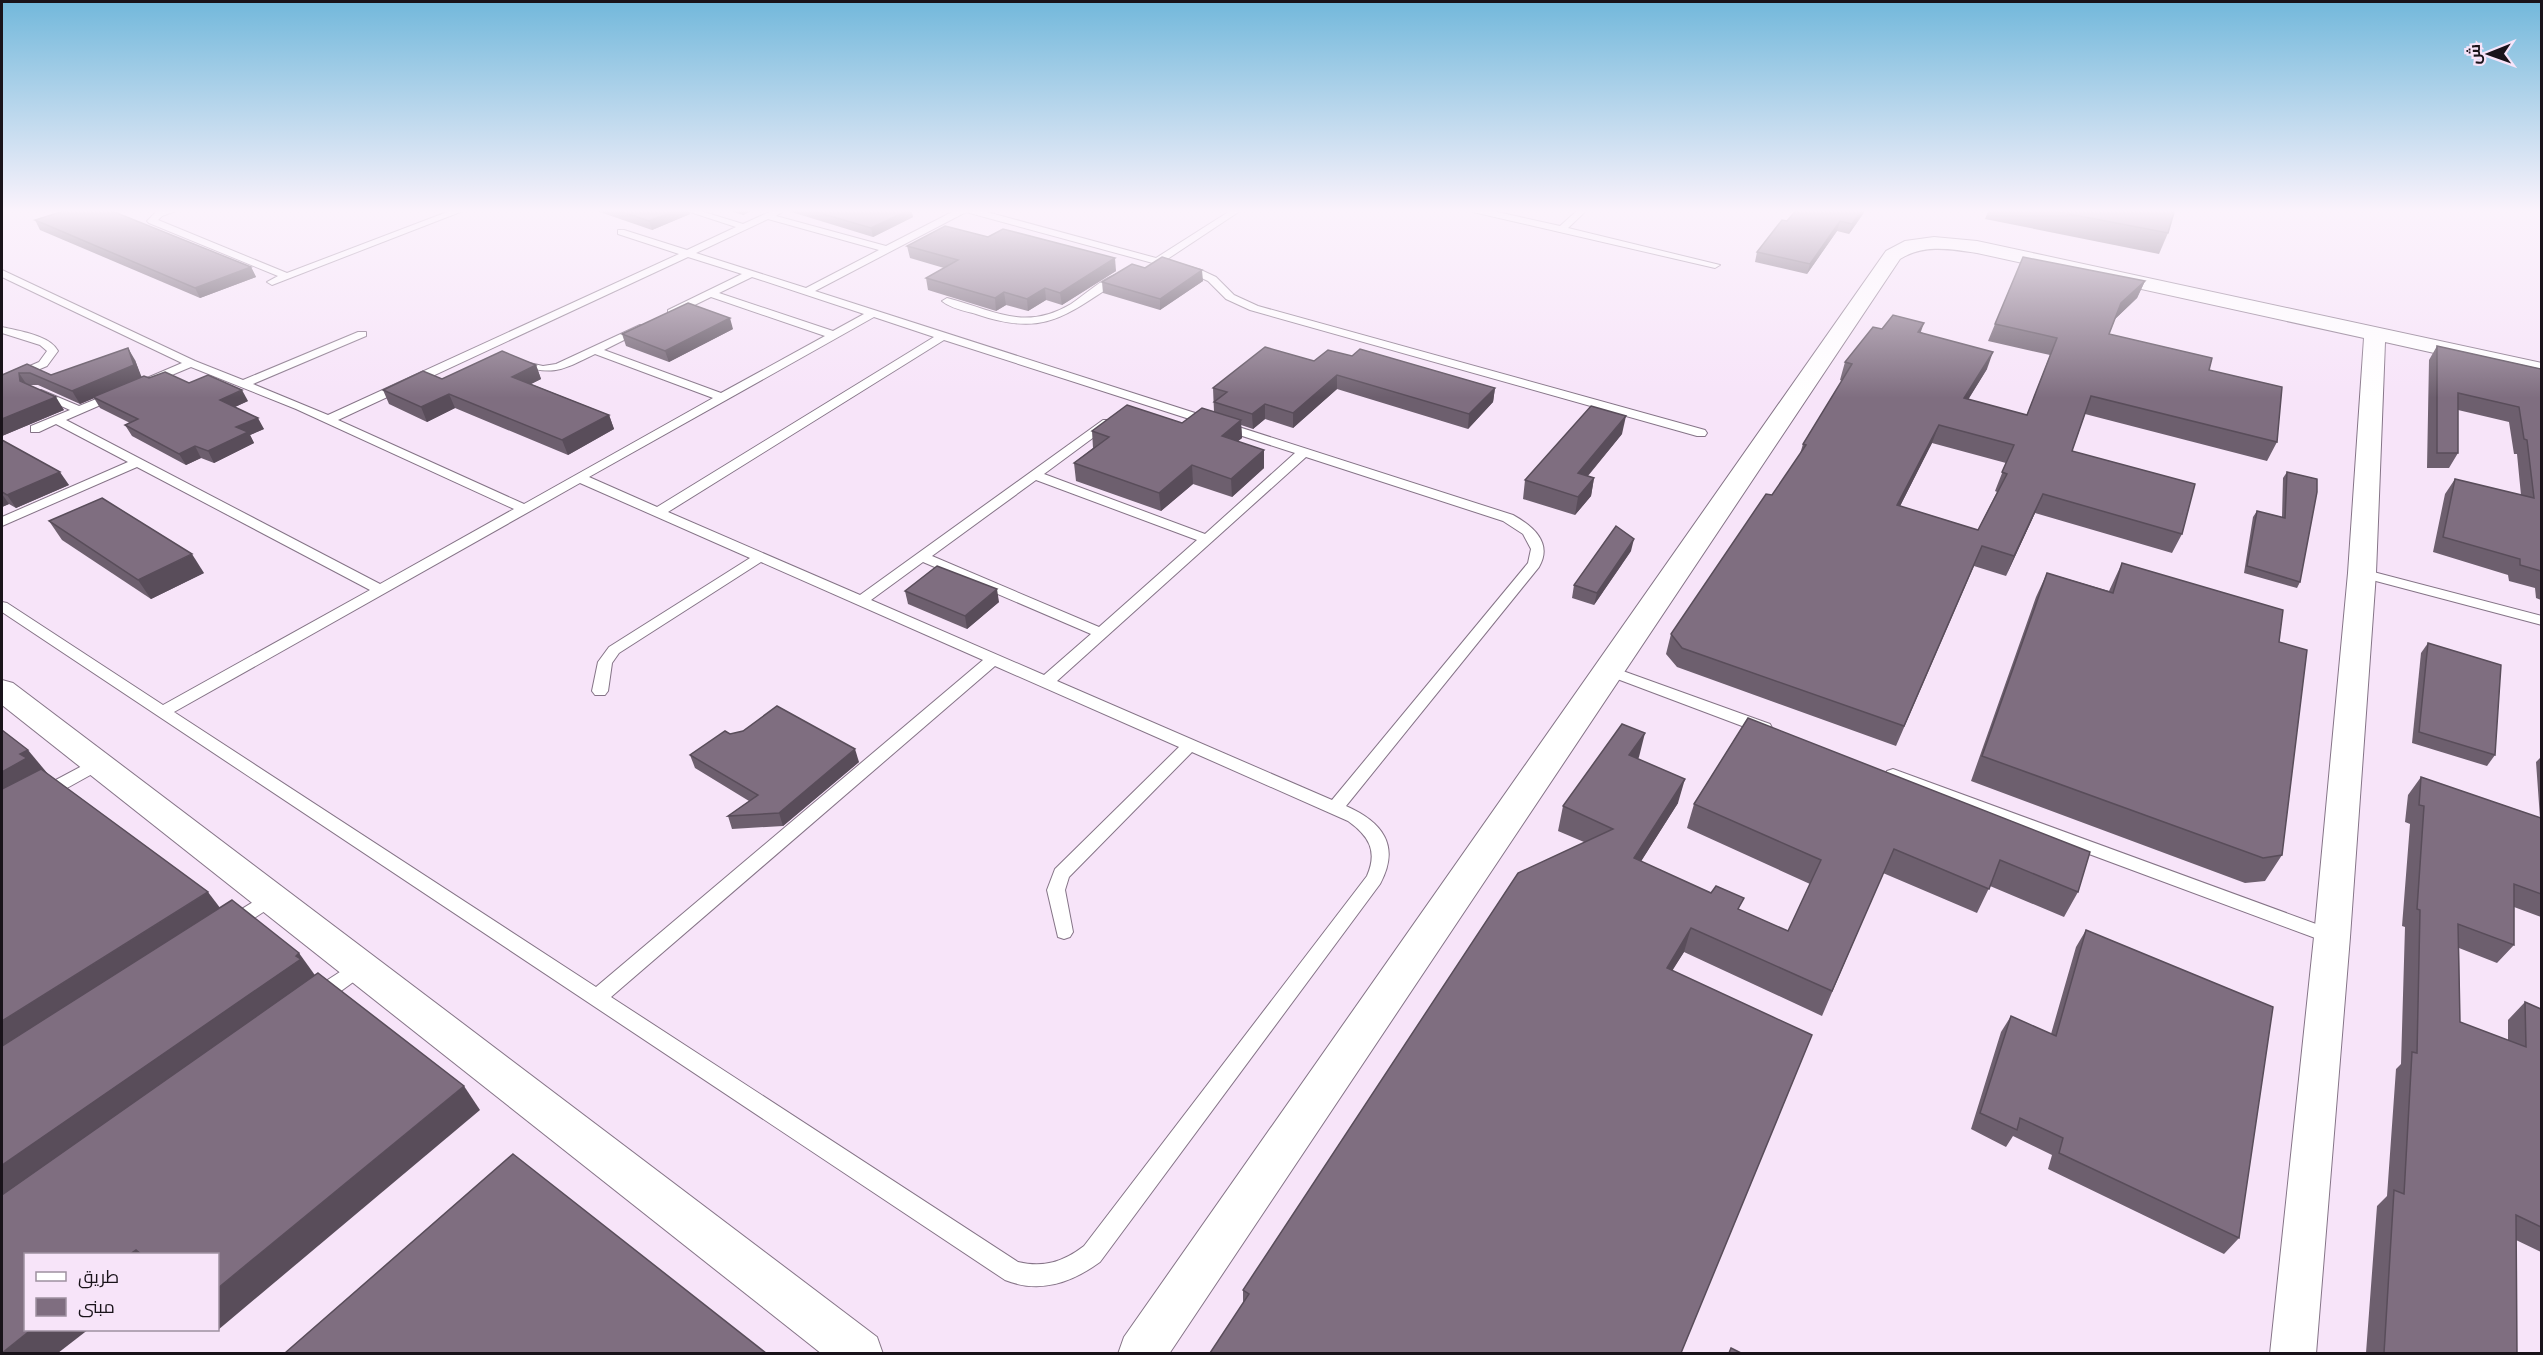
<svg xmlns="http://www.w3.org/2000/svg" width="2543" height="1355" font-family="'Noto Serif',Cairo,serif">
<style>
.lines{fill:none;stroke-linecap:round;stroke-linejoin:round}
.service-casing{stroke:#857487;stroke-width:2}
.minor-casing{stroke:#857487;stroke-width:2}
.service{fill:#fff;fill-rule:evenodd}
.minor{fill:#fff;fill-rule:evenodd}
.wall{fill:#6d5f6e;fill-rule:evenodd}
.shaded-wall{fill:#594d5a}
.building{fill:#7f6e80;stroke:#594d5a;stroke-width:1.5;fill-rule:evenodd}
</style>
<rect width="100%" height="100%" fill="#f7e4f9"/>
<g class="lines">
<g class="service-casing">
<g id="service">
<path d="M167,209H181L162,216L158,220L287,273L455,209H468L272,285L267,282L278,276L149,223L147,221L156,212Z"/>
<path d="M681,209H694L743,224L776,209H787L776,216L886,246L958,209H976L1156,258L1233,209H1243L1166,260L1201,270L1216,277L1234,295L1258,306L1705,430L1707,433L1705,436H1697L1250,310L1226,299L1208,281L1193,274L966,212L815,291L1513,515C1533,526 1553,543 1539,567L1346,806C1382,822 1401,845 1380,884L1100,1262C1071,1283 1040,1294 1005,1280L2,612V602L7,603L163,705L370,590L137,467L2,526V517L128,462L56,424L39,432H31V426L70,410L37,395V391L41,390L79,406L111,393H119V397L66,420L380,584L514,509L296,409L191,367L155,382H147V378L182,363L2,277V270L195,361L243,380L358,332H366V336L253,384L328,415L679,254L618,234V230H624L687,250L736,227ZM768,219L879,250L806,288L696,253ZM688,257L742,274L668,310V314H676L711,297L825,336L721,393L604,350L644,330V326L640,325L556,364L543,366L515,360V364C554,376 560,371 595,354L713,398L524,504L338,420ZM752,277L864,314L833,331L719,293ZM874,317L934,337L657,507L589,477ZM944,340L1295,453L1205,534L1044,474L1113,423L1111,420H1103L860,595L668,512ZM1306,457L1503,521L1523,534L1531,549L1528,563L1332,800L1057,681ZM1036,480L1197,540L1099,627L932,556ZM580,483L750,558L609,647L598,662L592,691L595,695H605L608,691L612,663L619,653L761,562L983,660L596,987L174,712ZM923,562L1091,634L1044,675L871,600ZM995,666L1179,747L1055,869L1047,890L1058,937L1064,939L1070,937L1073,932L1065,890L1069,877L1192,752L1348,821C1369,836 1378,851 1367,876L1084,1246C1063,1262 1044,1268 1018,1262L611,997Z"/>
<path d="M1469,209H1484L1560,226L1579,209H1588L1568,228L1720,265L1715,268L1473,212Z"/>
<path d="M1118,274L1123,277L1122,279C1066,315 1045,338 976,314C965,311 950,308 942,301L947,298C994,310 1024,332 1071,304C1086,294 1101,279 1118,274Z"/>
<path d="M2,327C18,331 50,335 58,351L47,366L2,385V378L39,362L47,351L40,345L2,333Z"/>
<path d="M2362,569L2542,616V625L2357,576L2355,573Z"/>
<path d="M1609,666L1770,724L1772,728L1770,732H1758L1604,674L1602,671L1604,668Z"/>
<path d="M97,758L103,760L105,764L103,768L49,798H37L35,794L37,790Z"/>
<path d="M1893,769L2338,932L2341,937L2338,942L2332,944L2326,942L1887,779L1885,775L1887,771Z"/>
<path d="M271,891L277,893L280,898L277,903L239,928L233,930L227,928L224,923L227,918Z"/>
<path d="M360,959L367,962L369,967L367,972L326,1002L319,1004L312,1002L310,996L312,990Z"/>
</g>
</g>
<g class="minor-casing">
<g id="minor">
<path d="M1934,237L1977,241L2542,363V377L2385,342L2376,573L2350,937L2316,1354H2270L2314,937L2348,573L2364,338L1977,253C1950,249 1924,244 1900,259L1169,1354H1118L1124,1337L1886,251L1905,241Z"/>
<path d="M2,680L13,683L877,1337L883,1354H822L2,705Z"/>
</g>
</g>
<use href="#service" class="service"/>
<use href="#minor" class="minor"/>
</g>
<g class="wall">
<path d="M591,209H688L690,214L652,230Z"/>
<path d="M723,209H756L743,215Z"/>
<path d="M787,209H911L913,217L873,237L788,211Z"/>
<path d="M1989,209H2175L2168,233L2159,254L1985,219Z"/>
<path d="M1863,214L1849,234L1837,231L1807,274L1755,262L1757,252L1787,221Z"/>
<path d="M35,220L251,267L256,277L200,298L40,230Z"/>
<path d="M988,237L1116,271L1062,305L1046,300L1028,311L1006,305L996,311L928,290L926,278L944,268L910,258L907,246Z"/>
<path d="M1203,281L1160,310L1103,293L1102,282Z"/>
<path d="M2145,281L2137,298L2115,319L2109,334L2209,370L2277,442L2267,461L2085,414L2072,451L2182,534L2172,553L2035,513L2006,576L1974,566L1896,746L1677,667L1666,654L1671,634L1772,495L1800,454L1803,444L1842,381L1840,380L1845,362L1882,329L1921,332L1987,369L1968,400L2027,415L2050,355L1988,341L1995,324ZM1932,443L2006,463L1995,491L1997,492L1978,530L1900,506Z"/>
<path d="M733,329L669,362L626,346L622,334Z"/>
<path d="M2437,346L2541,369V600L2536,598L2535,588L2509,581L2508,575L2433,552L2445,494L2455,479L2521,495L2517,454H2514L2509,422L2458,410V453L2449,468H2427L2429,360Z"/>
<path d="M1352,356L1495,388L1493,402L1468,429L1337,389L1293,428L1265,419L1253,429L1241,425L1242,438L1238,441L1264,468L1232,497L1193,484L1161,511L1076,481L1074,463L1093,448L1092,431L1182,423L1214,412L1213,388L1314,361Z"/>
<path d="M135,360L141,377L189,383L248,401L235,407L264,429L250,435L254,443L214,463L201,458L186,465L132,436L125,425L130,423L100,408L94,398L80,404L38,385H30L64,410L2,436V375L27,364L51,375Z"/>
<path d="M536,365L541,379L531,384L609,415L614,429L568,455L455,408L427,422L389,404L383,390L442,379Z"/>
<path d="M1622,434L1588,476L1594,478L1591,496L1575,515L1523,499L1525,480Z"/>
<path d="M2,440L69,485L16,508L9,504L2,507Z"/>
<path d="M2287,472L2300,582L2297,588L2244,573L2253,517L2257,511L2282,517L2283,478Z"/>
<path d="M49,521L204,573L151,599L62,540Z"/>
<path d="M1631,551L1594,605L1572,598L1574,585Z"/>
<path d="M2122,563L2279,642L2282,855L2265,881L2245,883L1971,781L2036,597L2047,573L2109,591Z"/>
<path d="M905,591L999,602L967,629L908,604Z"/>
<path d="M2428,643L2495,755L2487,766L2412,743L2421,653Z"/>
<path d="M2541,713V917L2514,907V945L2497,963L2459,948L2460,1022L2508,1041V1020L2525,1002L2541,1009V1252L2516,1240L2517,1353H2366L2377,1206L2387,1196L2396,1069L2401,1064L2405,927L2402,926L2410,824L2405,822L2408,795L2421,777L2540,818L2536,762L2541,757L2540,715Z"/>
<path d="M1748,718L2078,892L2064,917L1990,886L1977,913L1883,873L1822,1016L1684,952L1672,970L1243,1303V1290L1584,842L1558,831L1563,806L1639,757L1638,759L1678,803L1641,861L1740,910L1788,931L1810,884L1687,828L1694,804Z"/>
<path d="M730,734L859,762L783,826L732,829L728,816L749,801L695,768L690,755Z"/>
<path d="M2086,930L2239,1238L2224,1254L2048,1169L2052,1155L2013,1136L2006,1147L1971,1129L2001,1032L2011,1016L2051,1034L2076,947Z"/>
</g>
<g class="shaded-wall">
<path d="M679,209H688L690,214L652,230L649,221Z"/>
<path d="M741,209H756L743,215Z"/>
<path d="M911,209L913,217L873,237L871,228Z"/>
<path d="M1863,209H1865L1863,214L1849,234L1852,224Z"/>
<path d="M1840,221L1837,231L1807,274L1810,264Z"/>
<path d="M1115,258L1116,271L1062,305L1060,293Z"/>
<path d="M251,267L256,277L200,298L195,288Z"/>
<path d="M1202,270L1203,281L1160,310V299Z"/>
<path d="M2145,281L2137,298L2114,320L2121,303Z"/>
<path d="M1045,288L1046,300L1028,311L1027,299Z"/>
<path d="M1004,292L1006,305L996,311L995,298Z"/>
<path d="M730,318L733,329L669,362L665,351Z"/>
<path d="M1924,323L1918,340V332Z"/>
<path d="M128,348L135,360L142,378L80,404L72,391Z"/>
<path d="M1993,352L1987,369L1957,417L1964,398Z"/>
<path d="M536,365L541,379L517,391L512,377Z"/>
<path d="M19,373L27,385L20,381Z"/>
<path d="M1337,375V389L1293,428V413Z"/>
<path d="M1495,388L1493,402L1468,429L1469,414Z"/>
<path d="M242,390L248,401L226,411L220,400Z"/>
<path d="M449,394L455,408L427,422L421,407Z"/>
<path d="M56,397L64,410L2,436V419Z"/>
<path d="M1265,404V419L1253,429L1252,414Z"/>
<path d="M609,415L614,429L568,455L562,440Z"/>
<path d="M1626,416L1622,434L1575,491L1578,473Z"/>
<path d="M258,418L264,429L250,435L254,443L214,463L208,451L236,427Z"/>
<path d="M1241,420L1242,438L1222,454V436Z"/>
<path d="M1939,425L1932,443L1891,524L1897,505Z"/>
<path d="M195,446L201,458L186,465L179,454Z"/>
<path d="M1264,450V468L1232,497L1231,479Z"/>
<path d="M1192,465L1193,484L1161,511L1159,493Z"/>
<path d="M60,472L69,485L16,508L7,495Z"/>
<path d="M1594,478L1591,496L1575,515L1578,497Z"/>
<path d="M2,494L9,504L2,507Z"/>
<path d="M2043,494L2035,513L2006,576L2014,556Z"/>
<path d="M1634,539L1631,551L1594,605L1597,593Z"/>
<path d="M192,554L204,573L151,599L138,580Z"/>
<path d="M997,589L999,602L967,629L965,616Z"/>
<path d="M1645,733L1639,757L1624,779L1629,755Z"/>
<path d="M855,749L859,762L783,826L779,813Z"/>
<path d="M28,750L48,774L2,808V772L20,754Z"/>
<path d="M1685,779L1678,803L1628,882L1634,858Z"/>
<path d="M208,892L227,917L2,1061V1021Z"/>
<path d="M1691,928L1684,952L1659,992L1667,968Z"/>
<path d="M299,953L317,978L2,1208V1165Z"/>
<path d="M464,1086L480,1110L218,1330V1288Z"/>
<path d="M136,1250L142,1254H130Z"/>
<path d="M32,1329H89L58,1353H2Z"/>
</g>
<g class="building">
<path d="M70,209H107L251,267L195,288L35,220Z"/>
<path d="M613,209H680L649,221Z"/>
<path d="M806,209H911L871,228Z"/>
<path d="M1797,209H1863L1852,224L1840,221L1810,264L1757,252L1782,220L1787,221Z"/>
<path d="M2043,209H2175L2168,233Z"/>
<path d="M945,226L988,237L1003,229L1115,258L1060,293L1045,288L1027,299L1004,292L995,298L926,278L958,260L907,246Z"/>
<path d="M1162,257L1202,270L1160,299L1102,282L1132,264L1145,268Z"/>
<path d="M2023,257L2145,281L2121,303L2109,334L2212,358L2209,370L2282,387L2277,442L2091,396L2072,451L2195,484L2182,534L2043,494L2014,556L1982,546L1904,726L1682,648L1671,634L1766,494L1772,495L1806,445L1803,444L1852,364L1845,362L1873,327L1882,329L1893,315L1924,323L1918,332L1993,352L1964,398L2027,415L2057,338L1995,324ZM1939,425L2014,445L2002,472L2007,474L1978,530L1897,505Z"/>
<path d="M688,303L730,318L665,351L622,334Z"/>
<path d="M2437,346L2541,369V571L2520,565V559L2443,537L2455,479L2534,498L2527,440L2524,439L2519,407L2458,393V453H2437Z"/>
<path d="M1265,347L1314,361L1328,350L1352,356L1360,349L1495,388L1469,414L1337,375L1293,413L1265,404L1252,414L1214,402L1227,392L1213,388Z"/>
<path d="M128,348L134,365L72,391L30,373H19L20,381L56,397L2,419V375L27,364L51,375Z"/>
<path d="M502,351L536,365L512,377L609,415L562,440L449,394L421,407L383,390L423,371L442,379Z"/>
<path d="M165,372L189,383L208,375L242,390L220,400L258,418L236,427L248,432L208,451L195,446L179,454L125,425L138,419L93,397L144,376L149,378Z"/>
<path d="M1127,405L1182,423L1202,408L1241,420L1222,436L1264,450L1231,479L1192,465L1159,493L1074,463L1109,437L1092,431Z"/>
<path d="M1591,406L1626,416L1578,473L1594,478L1578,497L1525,480Z"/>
<path d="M2,440L60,472L7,495L2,492Z"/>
<path d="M2287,472L2317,479V492L2300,582L2247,566L2257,511L2285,518Z"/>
<path d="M102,498L192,554L138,580L49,521Z"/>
<path d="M1616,526L1634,539L1597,593L1574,585Z"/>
<path d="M2122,563L2283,610L2279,642L2307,650L2282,855L2263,858L1982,756L2047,573L2113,593Z"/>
<path d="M937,566L997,589L965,616L905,591Z"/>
<path d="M2428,643L2501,665L2495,755L2419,732Z"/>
<path d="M777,706L855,749L779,813L728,816L758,795L690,755L725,731L730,734L743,731Z"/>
<path d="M1748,718L2090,852L2078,892L2000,860L1989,889L1894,849L1832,991L1691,928L1667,968L1812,1035L1681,1353H1210L1249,1294L1243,1290L1518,873L1613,829L1563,806L1622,724L1645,733L1629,755L1685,779L1634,858L1711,893L1716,886L1744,898L1738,909L1788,931L1821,860L1694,804Z"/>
<path d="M2,730L28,750L20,754L27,758L2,772Z"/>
<path d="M41,769L208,892L2,1021V789Z"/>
<path d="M2421,777L2541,818V894L2514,884V945L2458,924L2460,1022L2526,1047L2525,1002L2541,1009V1227L2516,1215L2517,1353H2384L2394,1190L2404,1194L2412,1052L2417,1053L2420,910L2417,909L2424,806L2419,805Z"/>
<path d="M232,900L299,953L296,956L301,959L2,1165V1046Z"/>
<path d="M2086,930L2273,1007L2239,1238L2059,1153L2063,1138L2020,1118L2017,1130L1980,1113L2011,1016L2056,1036Z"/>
<path d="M318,973L464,1086L218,1288V1254H141L136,1250L130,1254H26V1329H32L2,1353V1195Z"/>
<path d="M513,1154L766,1353H285Z"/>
<path d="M1731,1348L1741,1353H1729Z"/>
</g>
<linearGradient id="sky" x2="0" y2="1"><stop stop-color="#72b8db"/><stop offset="0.53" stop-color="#fbf3fc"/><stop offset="1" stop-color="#fbf3fc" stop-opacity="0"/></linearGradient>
<rect width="2543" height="398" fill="url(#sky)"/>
<rect width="2543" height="1355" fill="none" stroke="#19131a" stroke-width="6"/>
<rect x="24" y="1253" width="195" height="78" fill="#f7e4f9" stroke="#9e90a0" stroke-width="1.5"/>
<rect x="36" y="1272" width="30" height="9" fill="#ffffff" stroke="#9e90a0" stroke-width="1.5"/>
<text x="78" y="1283" font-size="18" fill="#19131a">طريق</text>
<rect x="36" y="1298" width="30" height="18" fill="#7f6e80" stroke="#9e90a0" stroke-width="1.5"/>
<text x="78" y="1313" font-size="18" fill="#19131a">مبنى</text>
<g transform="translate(2489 54) rotate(269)" stroke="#f7e4f9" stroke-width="4.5" paint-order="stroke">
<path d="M0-4.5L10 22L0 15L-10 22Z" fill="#19131a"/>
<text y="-9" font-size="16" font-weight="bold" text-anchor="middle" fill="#19131a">ش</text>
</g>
</svg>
